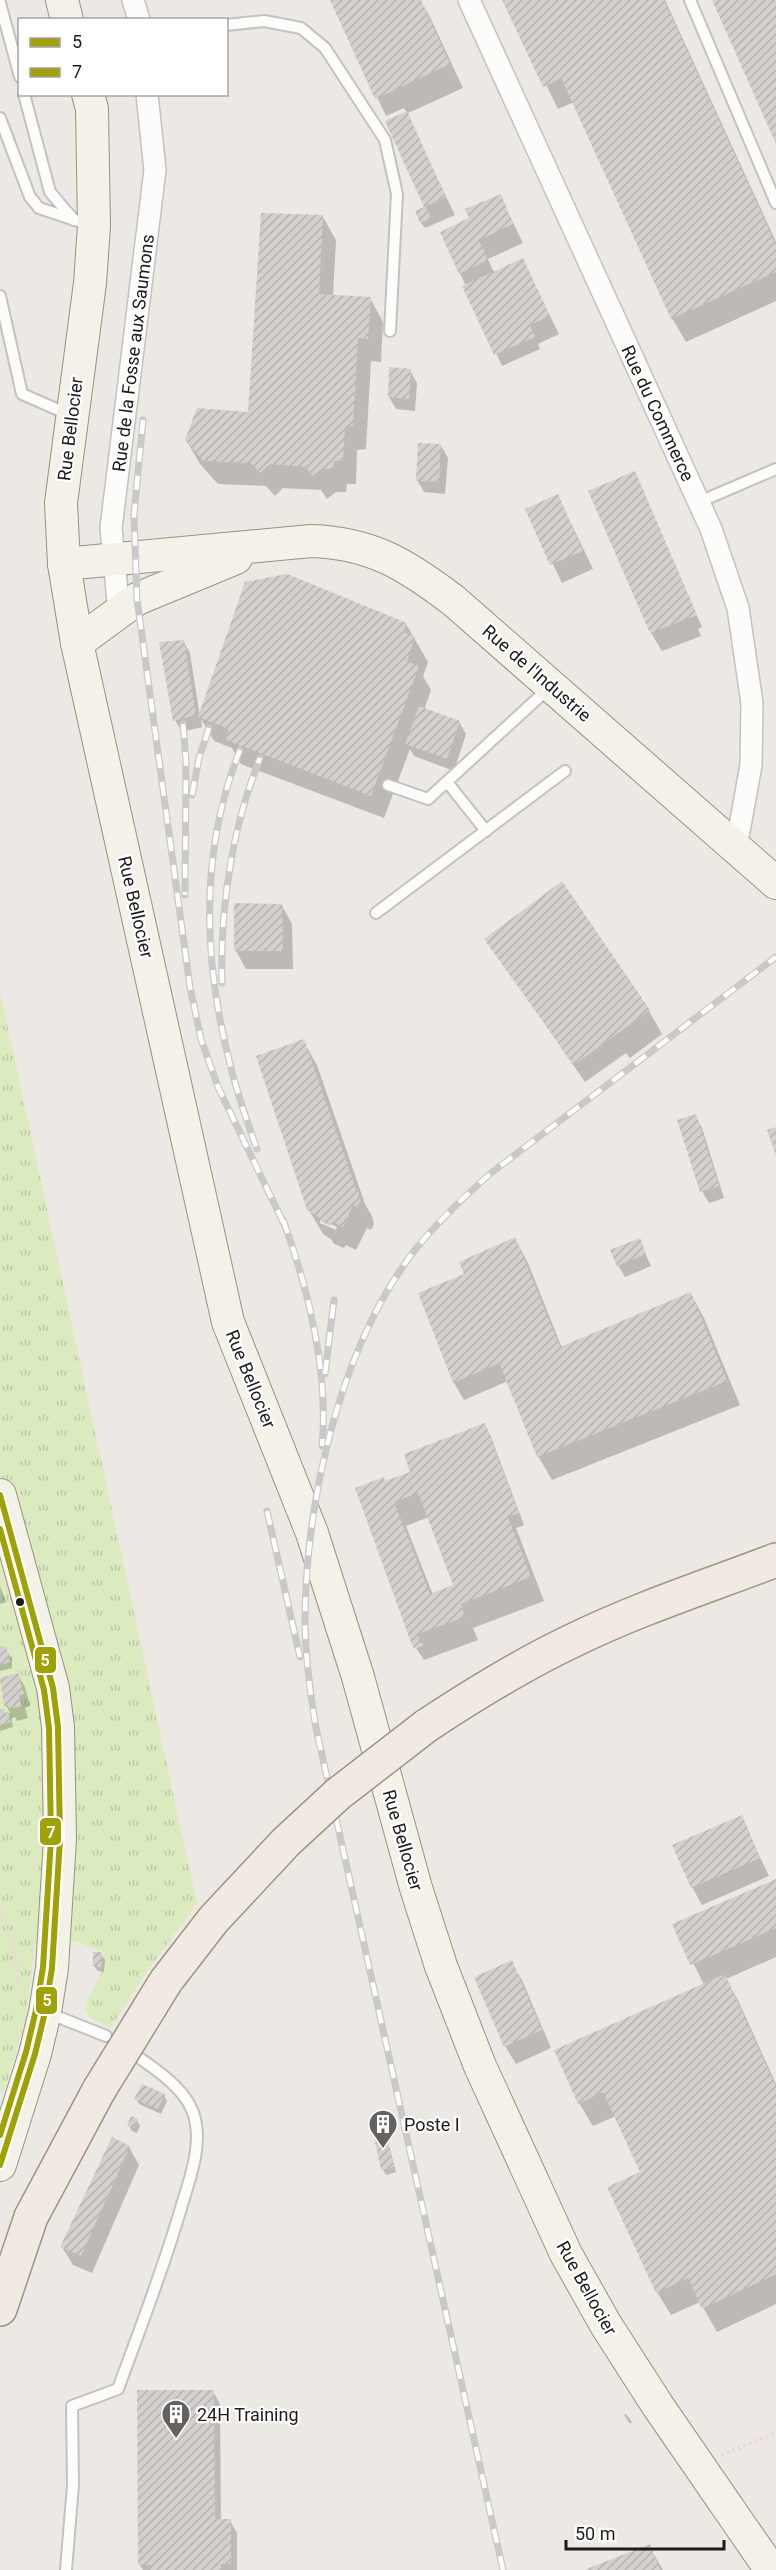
<svg xmlns="http://www.w3.org/2000/svg" width="776" height="2570" font-family="Roboto,sans-serif">
<style>
.grass{fill:url(#grass-tufts)}
.shadow{fill:#0003;fill-rule:evenodd}
.building{fill:url(#building-hatch);fill-rule:evenodd}
.lines{fill:none;stroke-linecap:round;stroke-linejoin:round}
.lane-casing{stroke:#c4c2c0;stroke-width:14}
.street-casing{stroke:#c4c2c0;stroke-width:24}
.secondary-casing{stroke:#96947c;stroke-width:34}
.primary-casing{stroke:#a19481;stroke-width:36}
.path{stroke:#ebd8d6;stroke-width:4;stroke-dasharray:3 3;stroke-linecap:butt}
.lane{stroke:#fcfcfb;stroke-width:10}
.street{stroke:#fcfcfb;stroke-width:21}
.secondary{stroke:#f4f2e8;stroke-width:32}
.primary{stroke:#f0eae3;stroke-width:33}
.rail-casing{stroke:#c9c9c8;stroke-width:7}
.rail{stroke:#fff;stroke-width:4.5;stroke-dasharray:14;stroke-linecap:butt}
.primary-bridge-casing{stroke:#a19481;stroke-width:36;stroke-linecap:butt}
.primary-bridge{stroke:#f0eae3;stroke-width:33}
.bus-1-casing{stroke:#fff;stroke-width:10}
.bus-2-casing{stroke:#fff;stroke-width:10}
.bus-1{stroke:#a0a007;stroke-width:6}
.bus-2{stroke:#a0a007;stroke-width:6}
.bus-dot{fill:#1c1c1c;stroke:#fff;stroke-width:2}
.labels{text-anchor:middle;dominant-baseline:central;stroke-width:4.5;stroke-linejoin:round;paint-order:stroke}
.street-label{font-size:18px;fill:#1c1c1c;stroke:#fff}
.poi-label{font-size:18px;fill:#1c1c1c;stroke:#fff;text-anchor:start}
.line-badge{stroke:#fff;stroke-width:2}
.badge-label{font-size:16px;text-anchor:middle;font-weight:bold;fill:#fff}
</style>
<defs>
<pattern id="grass-tufts" width="24" height="20" patternUnits="userSpaceOnUse" patternTransform="scale(1.5)"><rect width="24" height="20" fill="#dbebbf"/><path d="M3 7l-1-3M5 7V3M7 7l1-3M15 17l-1-3M17 17v-4M19 17l1-3" fill="none" stroke="#bbc9a4"/></pattern>
<pattern id="building-hatch" width="6" height="6" patternUnits="userSpaceOnUse" patternTransform="scale(1.5)"><rect width="6" height="6" fill="#d4d0cd"/><path d="M-1 1l2-2M0 6l6-6M5 7l2-2" fill="none" stroke="#b5b2af"/></pattern>
</defs>
<rect width="100%" height="100%" fill="#ece8e4"/>
<path class="grass" d="M0,991L197,1904L153,1963L110,2028L90,2018L85,2011L87,2001L103,1970L104,1952L74,1941L35,1944L26,2017L4,2093L0,2091Z"/>
<g class="shadow">
<path d="M331,0H420L430,17L463,88L406,114L455,215L425,228L421,223L417,212L426,208L387,122L407,113L404,108L386,116Z"/>
<path d="M504,0H665L776,242V301L686,342L672,318L574,102L558,109Z"/>
<path d="M500,196L523,243L488,259L494,273L522,260L559,334L538,344L540,349L502,366L460,273L471,219Z"/>
<path d="M323,217L336,240L333,296L370,298L383,322L381,362L371,361L366,449L357,450L356,484H347L346,492H336L327,499L321,490L283,488L275,496L266,486L218,484L200,464L186,440L250,414Z"/>
<path d="M410,371L417,383L415,411L396,409L389,397Z"/>
<path d="M441,446L448,458L445,494L424,492L417,480Z"/>
<path d="M590,492L662,536L702,627L698,629L701,636L662,651L651,633Z"/>
<path d="M558,496L593,569L562,583L527,510Z"/>
<path d="M406,624L428,662L423,676L431,690L424,710L459,722L466,734L454,771L414,756L410,749L384,818L241,764L232,748L214,741L201,719L202,727L182,732L175,720L183,641L190,653L200,717Z"/>
<path d="M282,906L292,924L293,969H246L236,951Z"/>
<path d="M486,939L649,1011L662,1034L630,1058L626,1053L585,1082Z"/>
<path d="M303,1041L317,1065L365,1204L372,1216L374,1224L371,1230L367,1228L356,1250L346,1245L344,1248L334,1244L331,1239L323,1234L309,1210ZM320,1219L337,1227L336,1230L320,1223Z"/>
<path d="M695,1116L702,1128L724,1198L709,1203L702,1191Z"/>
<path d="M515,1239L528,1263L562,1348L691,1294L704,1318L740,1405L552,1480L538,1456L508,1381L464,1400L454,1383Z"/>
<path d="M639,1240L651,1266L625,1277L618,1265Z"/>
<path d="M484,1425L491,1437L524,1525L516,1528L544,1601L473,1628L478,1640L424,1660L416,1648L423,1645L421,1643L414,1646L385,1483L412,1473ZM429,1517L455,1586L433,1595L406,1526Z"/>
<path d="M0,1586L6,1602L0,1604Z"/>
<path d="M5,1648L12,1660V1668L0,1671V1649Z"/>
<path d="M18,1675L25,1687L30,1706L25,1708L28,1718L17,1721L15,1717L11,1718L13,1727L0,1731V1709L5,1714L10,1713L6,1705L0,1679Z"/>
<path d="M741,1817L769,1876L702,1905L692,1887Z"/>
<path d="M776,1880V1957L726,1979L738,2000L776,2084V2304L717,2332L700,2302L671,2315L657,2292L642,2173L616,2116L593,2126L579,2103L704,1985L674,1924Z"/>
<path d="M101,1954L105,1960L104,1972L98,1971L94,1966Z"/>
<path d="M511,1962L522,1980L551,2048L516,2064L505,2046Z"/>
<path d="M164,2095L167,2101L161,2114L139,2104L136,2099Z"/>
<path d="M137,2120L140,2126L137,2133L132,2131L129,2126Z"/>
<path d="M385,2131L396,2172L386,2175L383,2169Z"/>
<path d="M129,2147L139,2165L92,2273L73,2265L62,2247Z"/>
<path d="M213,2391L220,2404L221,2521H230L237,2533V2570H143L139,2564Z"/>
<path d="M626,2414L632,2422L630,2424L624,2415Z"/>
<path d="M649,2546L663,2570H588Z"/>
</g>
<g class="building">
<path d="M330,0H421L450,64L375,99Z"/>
<path d="M502,0H664L776,245V272L671,319L561,78L543,87Z"/>
<path d="M712,0H776V144Z"/>
<path d="M407,111L446,197L426,206L431,218L420,223L415,211L424,207L385,121Z"/>
<path d="M501,194L513,224L479,240L488,260L459,274L440,232L469,218L465,209Z"/>
<path d="M261,213L323,215L319,294L371,297L368,339L358,338L353,426L345,427L343,461H334L333,469H322L312,476L306,467L270,464L260,473L251,463L203,461L185,440L197,408L248,412Z"/>
<path d="M523,258L550,316L530,325L535,337L494,355L462,286Z"/>
<path d="M389,367L411,369L409,399L388,397Z"/>
<path d="M418,443L441,444L439,482L416,481Z"/>
<path d="M635,471L697,615L650,633L588,491Z"/>
<path d="M558,494L583,551L550,565L525,509Z"/>
<path d="M287,574L407,623L403,632L415,637L407,661L419,666L371,796L226,740L229,729L198,717L245,582Z"/>
<path d="M184,640L196,715L173,721L159,642Z"/>
<path d="M419,706L460,721L447,759L405,744Z"/>
<path d="M562,881L650,1010L574,1065L484,939Z"/>
<path d="M234,903L282,904L283,951H234Z"/>
<path d="M304,1039L356,1189L359,1192L358,1197L361,1200L357,1207L353,1205L343,1227L332,1222L330,1226L319,1220V1217L307,1210L256,1056Z"/>
<path d="M696,1114L719,1186L700,1192L677,1120Z"/>
<path d="M776,1127V1155L767,1130Z"/>
<path d="M515,1237L560,1347L691,1292L727,1381L537,1457L499,1363L453,1383L418,1293L464,1274L459,1262Z"/>
<path d="M640,1238L646,1254L617,1266L610,1250Z"/>
<path d="M485,1423L519,1513L508,1517L531,1577L461,1604L465,1617L417,1634L421,1645L413,1648L355,1488L384,1477L385,1481L410,1472L404,1454ZM418,1493L453,1585L430,1594L394,1502Z"/>
<path d="M6,1646L10,1662L0,1665V1647Z"/>
<path d="M18,1673L24,1694L19,1696L22,1706L9,1709L8,1705L4,1706L0,1678Z"/>
<path d="M4,1709L5,1713L8,1712L11,1722L0,1725V1710Z"/>
<path d="M742,1815L760,1858L691,1888L672,1845Z"/>
<path d="M776,1879V1928L690,1965L672,1924Z"/>
<path d="M93,1952H102L101,1967L93,1966Z"/>
<path d="M512,1960L542,2030L504,2047L474,1977Z"/>
<path d="M725,1974L776,2087V2274L702,2309L688,2278L656,2293L607,2187L640,2172L603,2092L578,2104L554,2050Z"/>
<path d="M142,2084L165,2094L158,2109L134,2099Z"/>
<path d="M131,2116L138,2119L134,2128L127,2126Z"/>
<path d="M385,2129L394,2167L381,2170L373,2132Z"/>
<path d="M112,2137L130,2146L81,2256L60,2247Z"/>
<path d="M137,2390H214L215,2519H231V2564H221V2570H151V2565H138Z"/>
<path d="M650,2544L660,2570H584Z"/>
</g>
<g class="lines">
<g class="lane-casing">
<g id="lane">
<path d="M690,0L776,203"/>
<path d="M0,3L20,77"/>
<path d="M226,25L264,21L301,28L325,48L385,140L397,194L390,331"/>
<path d="M24,94L50,192L74,220"/>
<path d="M0,118L30,197L39,208L90,225"/>
<path d="M0,296L22,394L70,415"/>
<path d="M699,502L776,469"/>
<path d="M447,782L486,831"/>
<path d="M388,785L428,799L549,688"/>
<path d="M376,913L565,771"/>
<path d="M48,2013L106,2036"/>
<path d="M66,2570L73,2485L72,2406L118,2389C140,2329 163,2270 181,2208C189,2181 202,2148 195,2119C189,2092 162,2074 141,2059"/>
</g>
</g>
<g class="street-casing">
<g id="street">
<path d="M133,0L139,20"/>
<path d="M469,0L711,529L738,608L752,703L751,765L736,848"/>
<path d="M119,612L111,528L155,170L147,94"/>
</g>
</g>
<g class="secondary-casing">
<g id="secondary">
<path d="M62,0L67,20"/>
<path d="M88,94L92,109L94,226L90,283L61,503L64,564L77,643L228,1322L312,1533L358,1677L416,1888L441,1966L480,2066L566,2254L606,2325L658,2406L771,2570"/>
<path d="M64,564L311,541C372,543 407,565 454,601L776,883"/>
<path d="M77,643L137,599L236,558"/>
<path d="M0,1495L53,1688L58,1727L60,1839L52,1968L45,2012L35,2054L0,2165"/>
</g>
</g>
<g class="primary-casing">
<g id="primary">
<path d="M426,1726C473,1695 521,1665 572,1641C637,1609 708,1586 776,1560"/>
<path d="M0,2309L31,2217L99,2090"/>
</g>
</g>
<g class="path">
<path d="M0,1906L15,1953L18,1981L22,1987"/>
<path d="M721,2455L776,2433"/>
</g>
<use href="#lane" class="lane"/>
<use href="#street" class="street"/>
<use href="#secondary" class="secondary"/>
<use href="#primary" class="primary"/>
<g class="rail-casing">
<g id="rail">
<path d="M143,420L134,515L137,599L190,987L201,1039L218,1087L285,1226"/>
<path d="M183,724L186,762L185,895"/>
<path d="M240,750C188,880 209,1021 257,1149"/>
<path d="M192,795L199,758L209,728"/>
<path d="M222,983C220,907 232,828 260,758"/>
<path d="M283,1220C308,1287 329,1373 322,1446"/>
<path d="M325,1374L334,1300"/>
<path d="M267,1511L300,1657"/>
<path d="M503,2570L316,1728C310,1692 305,1656 305,1619C306,1500 340,1346 415,1250C437,1222 464,1197 491,1173L776,957"/>
</g>
</g>
<use href="#rail" class="rail"/>
<g class="primary-bridge-casing">
<path id="primary-bridge" d="M99,2090L166,1981L214,1919L286,1842L338,1794L426,1726"/>
</g>
<use href="#primary-bridge" class="primary-bridge"/>
<g class="bus-1-casing">
<path id="bus-1" d="M0,1495L53,1688L58,1727L60,1839L52,1968L45,2012L35,2054L0,2165"/>
</g>
<g class="bus-2-casing">
<path id="bus-2" d="M0,1529L44,1690L49,1728L51,1839L43,1967L36,2010L26,2052L0,2135"/>
</g>
<use href="#bus-1" class="bus-1"/>
<use href="#bus-2" class="bus-2"/>
</g>
<defs>
<g id="building-pin" transform="scale(1.5)"><path d="M0 17L-7.5 6A9.5 9.5 0 1 1 7.5 6Z" fill="#656362" stroke="#fff"/><path d="M-4-6H4V6H1V3H-1V6H-4ZM-2.5-4.3h1.7v1.8h-1.7ZM.8-4.3h1.7v1.8H.8ZM-2.5-1h1.7V.8h-1.7ZM.8-1h1.7V.8H.8Z" fill="#fff"/></g>
</defs>
<g fill-rule="evenodd">
<use href="#building-pin" x="383" y="2124"/>
<use href="#building-pin" x="176" y="2414"/>
</g>
<circle class="bus-dot" cx="20" cy="1602" r="5"/>
<g class="labels">
<g class="street-label">
<text transform="translate(133 353) rotate(-83)">Rue de la Fosse aux Saumons</text>
<text transform="translate(658 413) rotate(65)">Rue du Commerce</text>
<text transform="translate(70 429) rotate(-83)">Rue Bellocier</text>
<text transform="translate(537 673) rotate(41)">Rue de l'Industrie</text>
<text transform="translate(136 907) rotate(77)">Rue Bellocier</text>
<text transform="translate(251 1379) rotate(68)">Rue Bellocier</text>
<text transform="translate(403 1840) rotate(74)">Rue Bellocier</text>
<text transform="translate(587 2288) rotate(61)">Rue Bellocier</text>
</g>
<g class="poi-label">
<text x="404" y="2124">Poste I</text>
<text x="197" y="2414">24H Training</text>
</g>
</g>
<g class="line-badge">
<rect x="34" y="1646" width="23" height="28" rx="6" fill="#a0a007"/>
<rect x="39" y="1817" width="23" height="29" rx="6" fill="#a0a007"/>
<rect x="35" y="1986" width="23" height="29" rx="6" fill="#a0a007"/>
</g>
<g class="badge-label">
<text x="45" y="1666">5</text>
<text x="51" y="1838">7</text>
<text x="47" y="2006">5</text>
</g>
<rect x="18" y="18" width="210" height="78" fill="#ffffff" stroke="#a4a4a4" stroke-width="1.5"/>
<rect x="30" y="38" width="30" height="9" fill="#a0a007" stroke="#a4a4a4" stroke-width="1.5"/>
<text x="72" y="48" font-size="18" fill="#1c1c1c">5</text>
<rect x="30" y="68" width="30" height="9" fill="#a0a007" stroke="#a4a4a4" stroke-width="1.5"/>
<text x="72" y="78" font-size="18" fill="#1c1c1c">7</text>
<path d="M566 2540v9h158v-9" fill="none" stroke="#1c1c1c" stroke-width="3"/>
<text x="575" y="2540" font-size="18" fill="#1c1c1c" stroke="#ffffff" stroke-width="4.5" paint-order="stroke">50 m</text>
</svg>
